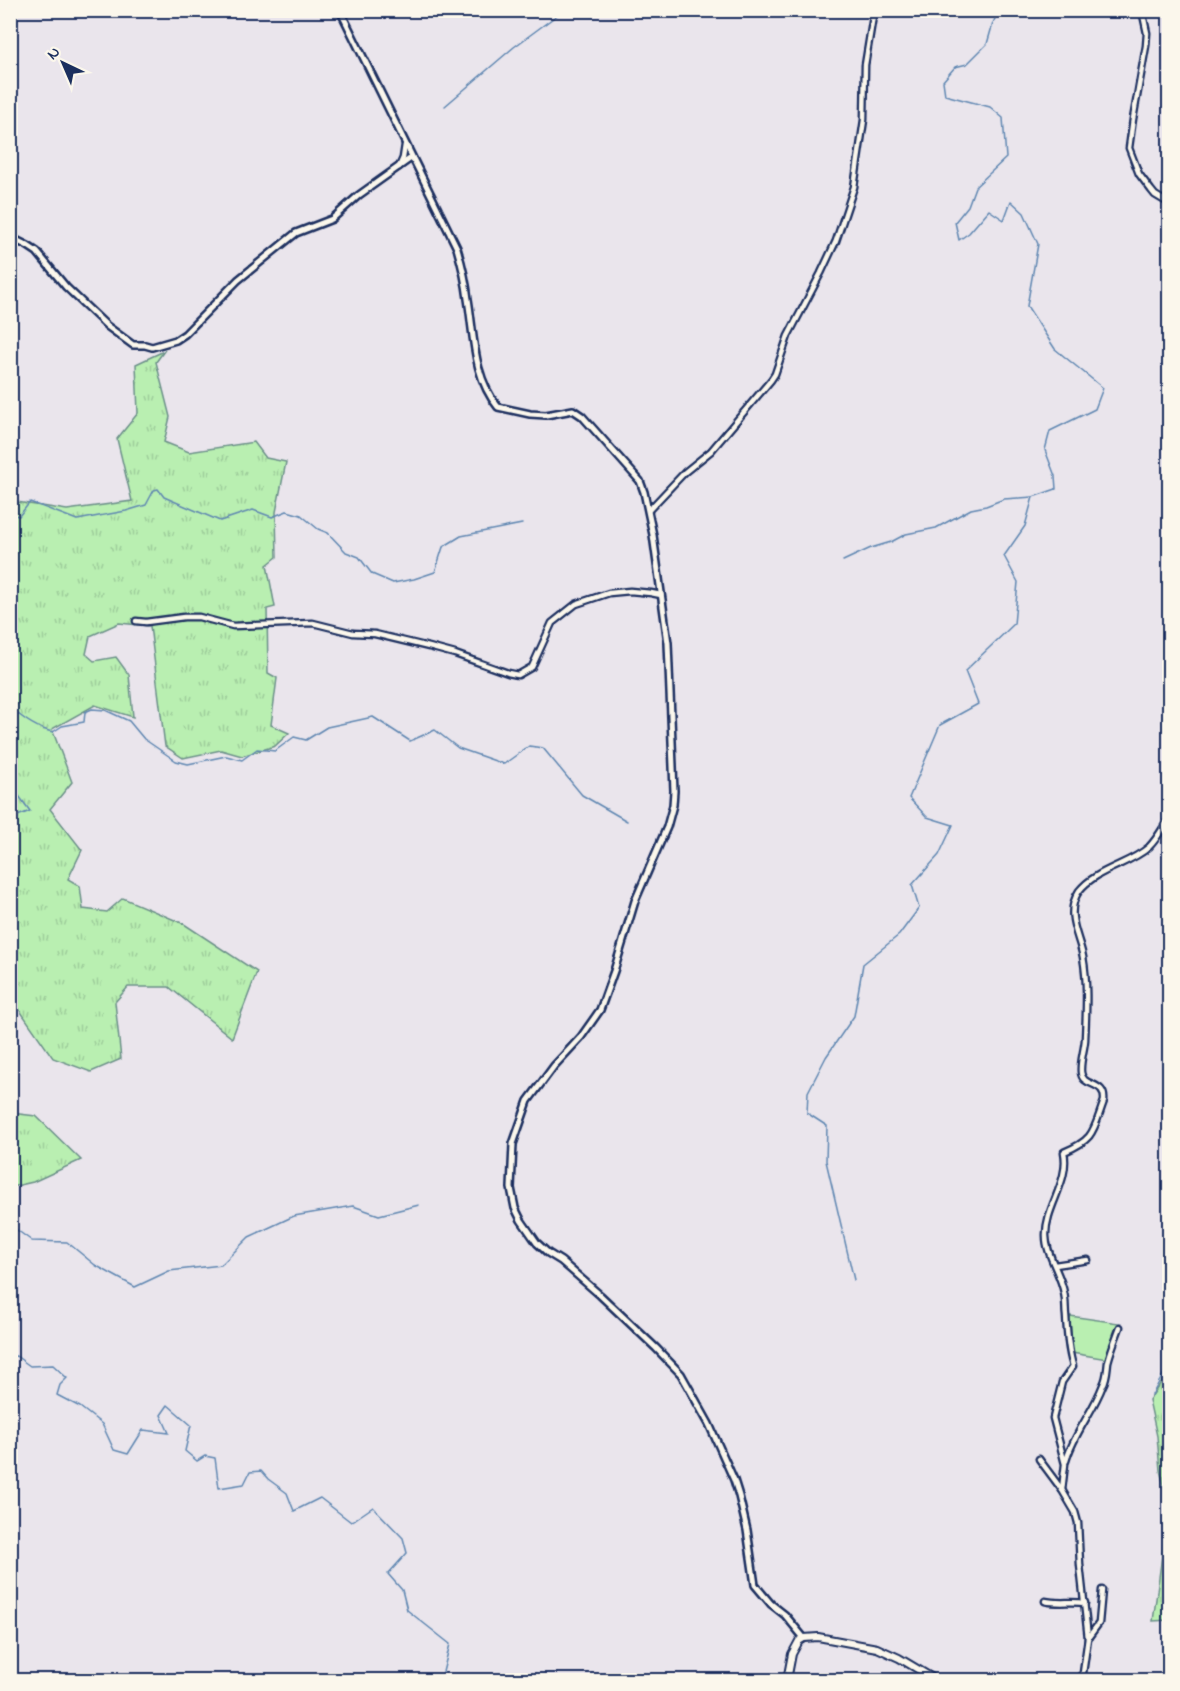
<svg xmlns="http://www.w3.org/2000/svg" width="1180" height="1691" font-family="'Indie Flower',sans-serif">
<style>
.grass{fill:url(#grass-tufts);stroke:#6a8f88;stroke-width:1.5}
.garden{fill:#b9efb1;stroke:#6a8f88;stroke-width:1.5}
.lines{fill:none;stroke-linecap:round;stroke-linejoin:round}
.stream{stroke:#5e86b1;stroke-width:1.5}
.minor-casing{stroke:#1b2f5e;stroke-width:9}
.tertiary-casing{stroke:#1b2f5e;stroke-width:10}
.secondary-casing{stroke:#1b2f5e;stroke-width:10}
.minor{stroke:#fbf7ec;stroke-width:4.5}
.tertiary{stroke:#fbf7ec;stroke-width:5}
.secondary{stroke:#fbf7ec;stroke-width:6}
</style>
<defs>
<pattern id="grass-tufts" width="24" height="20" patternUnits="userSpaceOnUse" patternTransform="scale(1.5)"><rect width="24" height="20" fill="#b9efb1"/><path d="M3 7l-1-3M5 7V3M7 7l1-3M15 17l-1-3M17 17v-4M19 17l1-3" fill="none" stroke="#9ecd9b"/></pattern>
</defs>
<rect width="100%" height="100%" fill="#eae5ec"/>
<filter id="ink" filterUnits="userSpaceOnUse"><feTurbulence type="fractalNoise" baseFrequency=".0167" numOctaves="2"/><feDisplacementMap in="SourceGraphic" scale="12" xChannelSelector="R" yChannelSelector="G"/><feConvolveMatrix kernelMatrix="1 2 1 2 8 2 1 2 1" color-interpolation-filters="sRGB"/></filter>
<g filter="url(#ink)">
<g class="grass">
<path d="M164,351L156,362L170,417L164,442L189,452L254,442L266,458L286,462L276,512L277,557L267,565L275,607L267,609L268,673L277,678L271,725L289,733L275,746L242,756L221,750L183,758L165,746L150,626L119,623L90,636L86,654L94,661L116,657L129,675L133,717L95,705L52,729L72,782L50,809L82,850L68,879L80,886L83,909L107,912L123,898L184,924L257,972L232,1038L169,987H128L115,1002L121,1059L91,1072L53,1058L12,999H11L10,501L67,510L132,501L117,439L138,413L136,364Z"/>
<path d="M11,1113L36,1116L81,1160L33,1182L11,1187Z"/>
<path d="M1169,1371V1620L1153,1621L1169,1505L1160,1470L1157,1436L1149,1400Z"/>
</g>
<path class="garden" d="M1070,1316L1119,1323L1107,1359L1072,1353Z"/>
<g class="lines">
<g class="stream">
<path d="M445,106L514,47L564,10"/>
<path d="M10,514L19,516L30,502L77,520L126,511L146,505L154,490L158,489L164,497L220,521L253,510L272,517L287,511L301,515L318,529L328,533L346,552L359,557L372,574L393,583L414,579L435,572L443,547L461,536L522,524"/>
<path d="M843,561L871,548L891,542L906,534L936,528L971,509L986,506L1004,499L1033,497"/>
<path d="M10,707C23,719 37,729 53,732L62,726L84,722L85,712L92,709L105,710L129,721L144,739L176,761L188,764L226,756L242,760L257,749L275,751L294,737L306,740L327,727L373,717L410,741L435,730L458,748L504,764L529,746L543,748L582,795L627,821"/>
<path d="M10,793L19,796L30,811L10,819"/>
<path d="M10,1225L32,1241L67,1242L95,1265L135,1287L169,1271L221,1265L249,1237L294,1216L353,1206L379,1215L419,1205"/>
<path d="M854,1280L826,1161L827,1126L807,1113L808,1092L826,1057L854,1016L863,964L899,935L919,908L912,885L939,855L953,825L927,817L909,798L940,725L978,704L965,671L1014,624L1018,582L1004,556L1025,526L1033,497L1056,489L1055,476L1045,450L1050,431L1095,409L1103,388L1055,349L1027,306L1038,244L1024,213L1011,201L1004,220L989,210L969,233L959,240L955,222L968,206L975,187L1006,158L1003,118L990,107L945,95L943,81L955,67L967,64L987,44L993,23L999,10"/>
<path d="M10,1357L16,1356L30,1366L53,1365L67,1378L60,1385L57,1395L80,1407L102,1424L114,1450L128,1454L143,1430L169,1433L161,1415L168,1405L191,1425L185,1451L197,1461L205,1456L215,1458L219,1488L244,1484L250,1472L261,1471L268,1479L287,1493L294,1511L320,1498L351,1522L373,1507L403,1538L407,1553L388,1574L402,1590L407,1610L450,1644L441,1680"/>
<path d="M1152,1395L1170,1362"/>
</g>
<g class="minor-casing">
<g id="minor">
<path d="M1142,10L1147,33L1146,46L1133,119L1129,148L1139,174L1151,190L1155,195L1170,204"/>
<path d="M399,167L403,158L405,145"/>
<path d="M649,510L685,472L711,451L771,380L775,374L788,336L821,273L836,241L854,187L864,120L865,65L874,10"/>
<path d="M136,621L146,622L184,617H199L233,626L313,623L353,633L375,634L429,647L455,654L508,673L518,675L532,667L552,623L576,604L609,593L630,591L651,593L661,595"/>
<path d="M1055,1265L1088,1260"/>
<path d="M1039,1459L1062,1490"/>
<path d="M1066,1461C1074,1433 1093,1412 1103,1385C1107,1378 1107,1370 1108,1362C1111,1350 1116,1338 1120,1327"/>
<path d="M1045,1601C1058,1604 1071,1601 1085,1603"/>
<path d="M1088,1638L1099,1623L1102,1590"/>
<path d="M1082,1680L1088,1638L1080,1565L1078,1523L1075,1512L1062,1490L1065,1464L1053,1418L1062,1382L1073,1366C1068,1350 1067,1333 1066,1316C1065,1309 1066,1301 1064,1293C1061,1274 1046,1255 1046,1236C1045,1207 1070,1182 1064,1152C1095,1139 1093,1131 1104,1101C1106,1080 1082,1088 1081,1072C1080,1062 1084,1051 1085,1040C1086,1014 1088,984 1083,957C1079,935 1064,914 1079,891C1096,869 1129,865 1149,847C1158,838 1163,827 1170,817"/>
</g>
</g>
<g class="tertiary-casing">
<g id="tertiary">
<path d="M340,10L457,248C462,265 466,281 468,299C474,335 473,377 498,407L530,414L546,415L573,410L582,416L640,481L644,492L653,535L668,643L674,791L673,805L667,827L635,901L614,971L600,1010L581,1037L554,1066L528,1101L513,1144L511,1188L515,1208L521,1220L537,1243L548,1253L561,1261L600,1295L656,1348L681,1374L709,1424L734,1480L739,1496L747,1530L755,1585L771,1604L785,1615L804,1638"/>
<path d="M10,237L28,246L37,252L66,287L107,326L133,345H145L152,347L176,340L185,334L238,280L296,233L332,219L359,195L411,158"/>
</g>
</g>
<g class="secondary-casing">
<path id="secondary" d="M787,1680L792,1654L799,1641L804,1638L818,1637L877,1648L899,1658L936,1680"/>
</g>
<use href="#minor" class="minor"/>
<use href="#tertiary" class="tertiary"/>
<use href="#secondary" class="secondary"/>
</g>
</g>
<rect width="1180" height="1691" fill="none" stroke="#fbf7ec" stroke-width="36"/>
<rect x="18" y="18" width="1144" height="1655" fill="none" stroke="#1b2f5e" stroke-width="2" filter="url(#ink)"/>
<g transform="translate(63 63) rotate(316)" stroke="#fbf7ec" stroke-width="4.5" paint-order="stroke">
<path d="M0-4.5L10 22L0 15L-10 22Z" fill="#1b2f5e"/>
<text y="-9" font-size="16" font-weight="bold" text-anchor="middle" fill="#1b2f5e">N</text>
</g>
</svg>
